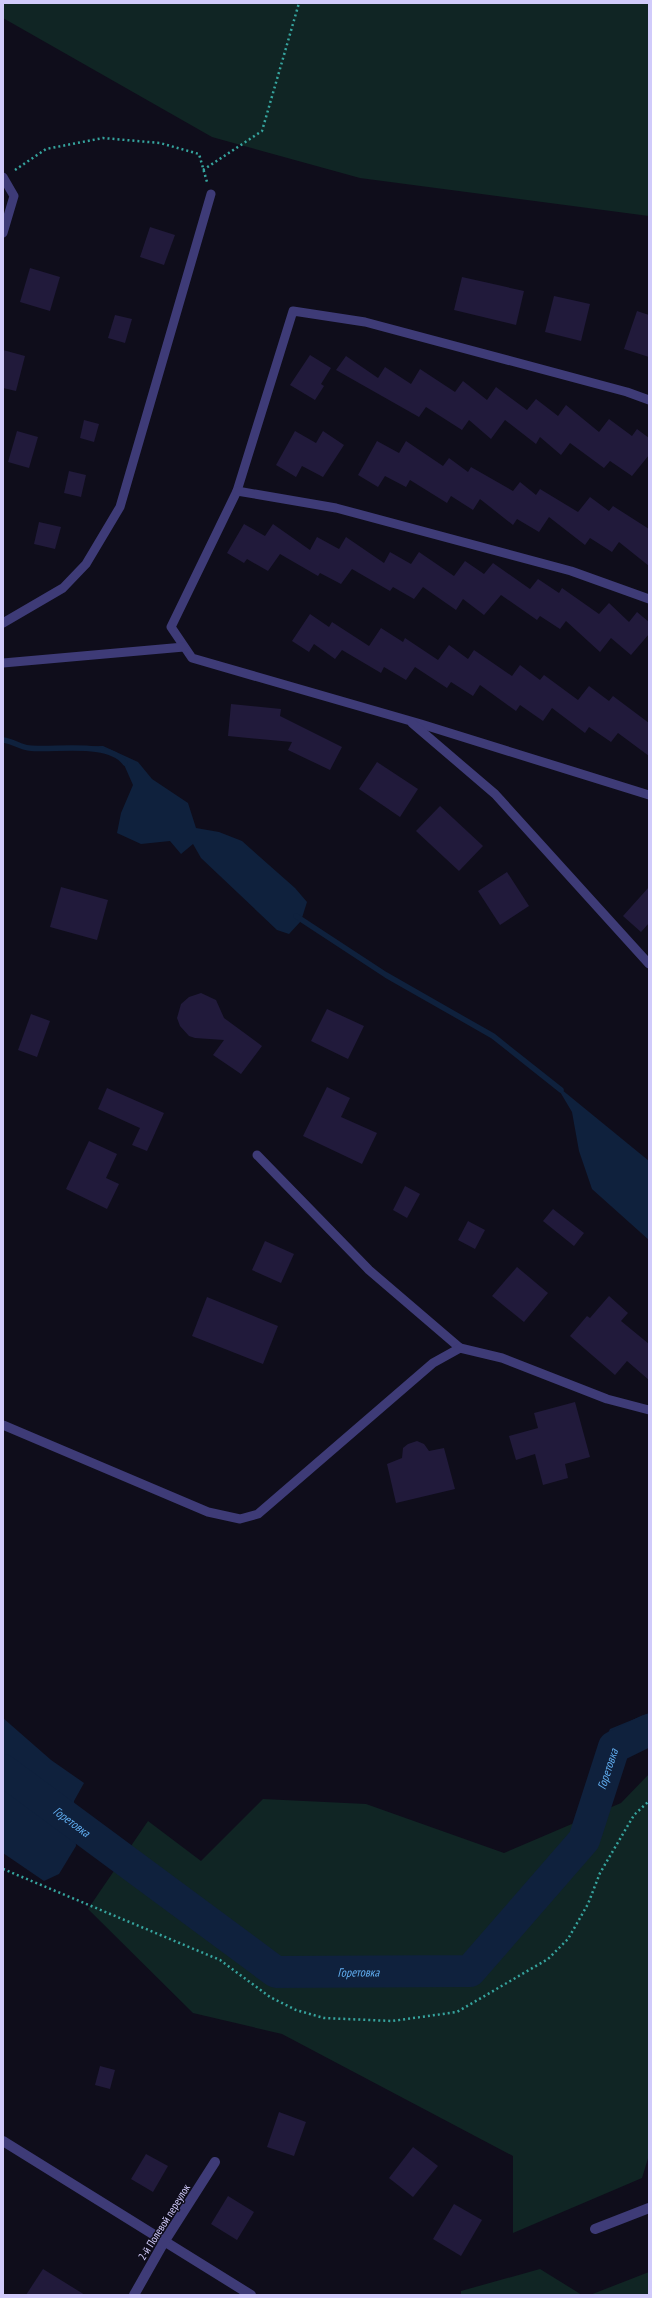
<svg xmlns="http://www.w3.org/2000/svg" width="652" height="2298" font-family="'PT Sans Narrow',sans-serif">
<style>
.green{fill:#102524}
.water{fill:#0f213d}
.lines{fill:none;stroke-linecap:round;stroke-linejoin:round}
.stream{stroke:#0f213d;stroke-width:5.5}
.river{stroke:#0f213d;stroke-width:32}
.building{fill:#211a3b}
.path{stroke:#36a49e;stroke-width:2.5;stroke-dasharray:2 3;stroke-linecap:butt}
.service{stroke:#3e3b77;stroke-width:9}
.minor{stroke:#3e3b77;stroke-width:10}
.labels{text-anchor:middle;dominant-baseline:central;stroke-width:3;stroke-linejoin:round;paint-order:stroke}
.street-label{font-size:11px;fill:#d1cbfb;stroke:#0f0d1b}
.water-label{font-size:12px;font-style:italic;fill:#62aff2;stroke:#0f0d1b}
</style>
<rect width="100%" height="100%" fill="#0f0d1b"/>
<g class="green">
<path d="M3,3H649V216L360,178L212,137L3,18Z"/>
<path d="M649,1774V2155L642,2178L513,2233V2156L282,2034L193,2013L88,1909L148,1821L201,1861L263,1799L366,1804L504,1853L621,1803Z"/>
<path d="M540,2269L582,2295H461V2291Z"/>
<path d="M649,2272V2295H590Z"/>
</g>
<g class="water">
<path d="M103,746L138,762L152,779L188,803L196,828L219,832L242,841L295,888L307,902L301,921L289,934L277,930L201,858L193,844L181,854L170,841L141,844L117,833L121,813L133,785L122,760L100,749L61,747Z"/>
<path d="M556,1085L649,1161V1240L592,1189L579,1151L572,1112Z"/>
<path d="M649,1713V1740L623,1757L606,1772L592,1765L610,1729Z"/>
<path d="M3,1718L51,1760L84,1783L74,1801L76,1846L59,1874L44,1881L3,1853Z"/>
</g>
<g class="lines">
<g class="stream">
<path d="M3,740C13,741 20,747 29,748C54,751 109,740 125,763"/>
<path d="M296,916L386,975L493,1036L561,1090"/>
</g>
<path class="river" id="s1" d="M3,1770L276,1972L470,1971L584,1840L614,1747L649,1730"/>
</g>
<g class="building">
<path d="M150,227L175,235L164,265L140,257Z"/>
<path d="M30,268L60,277L50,311L20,302Z"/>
<path d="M462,277L524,291L516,325L454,310Z"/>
<path d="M554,296L590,304L581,341L545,332Z"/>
<path d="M637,311L649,315V357L624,349Z"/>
<path d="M115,315L132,319L125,343L108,338Z"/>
<path d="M3,350L25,356L16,391L3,388Z"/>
<path d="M310,355L331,368L321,384L324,386L315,400L290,385Z"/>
<path d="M346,356L378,378L385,367L411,384L420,369L455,392L463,381L487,400L496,387L527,410L536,399L558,416L566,405L599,432L609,419L632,436L637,429L649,438V455L632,476L610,461L604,468L570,443L561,455L540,437L536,444L505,420L491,439L469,420L462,430L426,407L419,417L336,370Z"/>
<path d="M84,420L99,424L94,442L80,438Z"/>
<path d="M17,431L38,437L29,468L8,462Z"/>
<path d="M295,431L316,443L323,431L344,445L323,477L302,466L296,477L276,465Z"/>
<path d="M377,441L399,453L406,441L443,466L449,458L468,472L471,467L513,491L520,482L536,495L540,489L578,512L590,497L609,511L613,506L649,529V566L619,542L612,552L590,538L585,545L549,517L539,532L517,519L513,525L480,499L473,510L451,496L447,503L410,480L406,487L385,476L378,487L358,475Z"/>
<path d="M69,471L86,475L81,497L64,493Z"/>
<path d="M39,522L61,527L55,549L34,544Z"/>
<path d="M244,524L265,536L273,524L310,550L317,537L339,549L346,537L384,563L390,552L411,564L419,552L454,576L465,561L484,574L493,563L530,589L538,579L559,593L562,588L599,614L609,603L629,622L637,612L649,622V634L631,655L611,638L600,652L566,621L560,629L540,616L537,620L501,595L484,615L463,599L456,610L423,587L414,599L393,587L390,591L352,569L341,584L320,573L318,576L280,554L268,571L247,559L244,563L227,553Z"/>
<path d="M310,614L329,627L332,622L369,646L381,628L403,642L405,638L438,660L449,645L468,659L474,650L512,676L520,665L540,680L544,675L578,700L589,686L609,701L613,696L649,723V756L618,733L611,742L589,727L585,733L552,708L543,721L520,705L516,711L480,685L473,696L451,682L447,688L415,667L406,680L384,667L381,673L342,650L335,659L314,644L309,652L292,641Z"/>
<path d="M231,704L281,709L280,716L342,747L330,770L288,750L292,742L228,736Z"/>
<path d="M377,762L418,789L400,817L359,789Z"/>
<path d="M440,806L483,846L459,871L416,831Z"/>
<path d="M507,872L529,906L500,925L478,891Z"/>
<path d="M61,887L108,900L97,940L50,927Z"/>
<path d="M649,887V923L641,932L623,916Z"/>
<path d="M201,993L216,1000L224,1018L262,1046L241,1074L213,1055L224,1040L195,1038L189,1036L180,1026L177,1018L181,1004L189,997Z"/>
<path d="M327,1009L364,1026L348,1059L311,1041Z"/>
<path d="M31,1014L50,1021L37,1057L18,1050Z"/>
<path d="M327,1087L350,1098L341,1117L377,1133L362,1164L303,1136Z"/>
<path d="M107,1088L164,1113L147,1151L132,1145L140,1128L98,1109Z"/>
<path d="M89,1141L117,1154L106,1178L119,1184L107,1209L66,1189Z"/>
<path d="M405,1186L420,1194L407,1218L393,1210Z"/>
<path d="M553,1209L584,1233L574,1246L543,1221Z"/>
<path d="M468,1221L485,1230L475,1249L458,1240Z"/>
<path d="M265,1241L294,1254L281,1283L252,1270Z"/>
<path d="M517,1267L548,1293L524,1322L492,1296Z"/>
<path d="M609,1296L628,1313L621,1321L649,1344V1380L627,1361L615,1375L570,1336L587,1316L590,1318Z"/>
<path d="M207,1297L278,1326L263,1364L192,1336Z"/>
<path d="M575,1402L590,1457L565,1464L568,1478L543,1485L535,1454L516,1460L509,1436L538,1428L534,1413Z"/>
<path d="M417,1441L424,1444L429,1451L444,1448L455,1489L396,1503L387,1464L402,1458L403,1448L408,1444Z"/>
<path d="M100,2066L115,2070L110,2089L95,2085Z"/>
<path d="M279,2112L306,2122L294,2156L267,2147Z"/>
<path d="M413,2147L438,2166L413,2197L389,2178Z"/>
<path d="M146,2154L168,2166L153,2192L131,2179Z"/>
<path d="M228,2196L254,2212L237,2240L211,2224Z"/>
<path d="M454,2204L482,2220L461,2256L433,2239Z"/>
<path d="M43,2269L85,2295H26Z"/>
</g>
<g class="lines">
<g class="path">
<path d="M15,170L46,149L103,138L160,143L199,154L207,182"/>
<path d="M203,170L262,131L299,3"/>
<path d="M3,1869L220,1960L270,1997L296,2010L324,2018L392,2021L457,2012L548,1959L568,1939L588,1904L600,1873L634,1815L649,1801"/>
</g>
<g class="service">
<path d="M3,177L14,196L3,233"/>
<path d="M649,400L627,392L365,322L293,311L237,491L171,627L192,658L421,724L649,795"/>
<path d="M237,491L336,508L571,571L649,599"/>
<path d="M3,623L63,588L86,564L120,507L211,194"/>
<path d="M3,663L184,647"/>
<path d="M412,723L495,794L649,964"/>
<path d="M257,1155L369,1270L460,1348"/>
<path d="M3,1425L208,1512L240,1519L258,1514L433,1363L460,1348L502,1358L607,1399L649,1410"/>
</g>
<g class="minor">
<path d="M3,2141L251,2295"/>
<path d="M595,2229L649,2208"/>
<path d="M134,2295L164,2242L215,2162"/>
</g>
</g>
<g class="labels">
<g class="street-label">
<text transform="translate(164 2222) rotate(-58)">2-й Полевой переулок</text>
</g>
<g class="water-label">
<text stroke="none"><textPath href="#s1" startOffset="782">Горетовка</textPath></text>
<text stroke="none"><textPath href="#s1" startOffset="86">Горетовка</textPath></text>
<text stroke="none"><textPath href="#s1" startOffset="422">Горетовка</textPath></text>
</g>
</g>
<rect width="652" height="2298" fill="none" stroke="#d1cbfb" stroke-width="8"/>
</svg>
